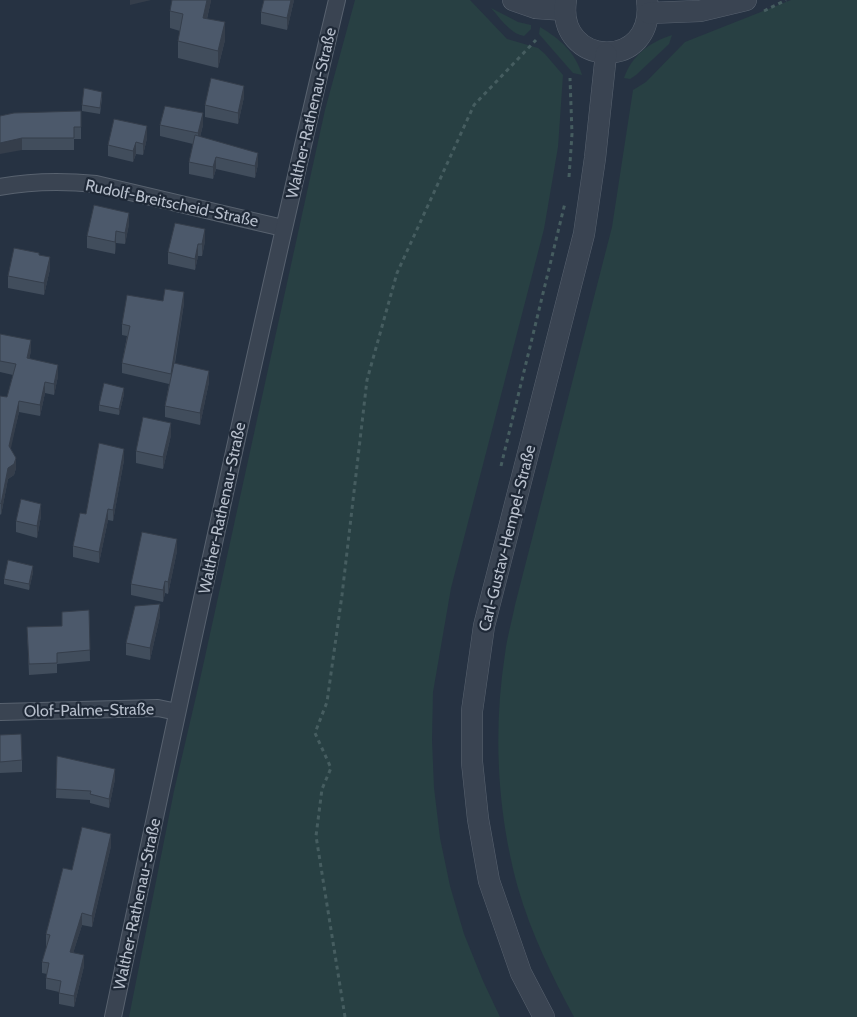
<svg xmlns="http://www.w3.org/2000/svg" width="857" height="1017" font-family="Cabin,sans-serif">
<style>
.green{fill:#284043}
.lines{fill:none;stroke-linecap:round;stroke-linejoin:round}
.minor-casing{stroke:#58626f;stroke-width:18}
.tertiary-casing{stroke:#58626f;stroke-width:22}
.path{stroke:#465d60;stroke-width:3;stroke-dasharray:4 4;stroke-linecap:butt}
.minor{stroke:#3a4452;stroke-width:16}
.tertiary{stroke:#3a4452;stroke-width:21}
.wall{fill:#414d5c}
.shaded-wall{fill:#353e4b}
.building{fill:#4c596b;stroke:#353e4b}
.labels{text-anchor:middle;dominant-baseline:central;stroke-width:4.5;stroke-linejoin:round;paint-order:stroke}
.street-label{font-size:16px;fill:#b7bfcc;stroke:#1f2937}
</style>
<rect width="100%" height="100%" fill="#263242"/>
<g class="green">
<path d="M355,0H470L507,39L538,48L545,54L563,75L558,147L544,229L451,588L433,692L432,740L434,788L440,838L450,886L464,934L483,981L500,1017H129L174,791L201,675L325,110Z"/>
<path d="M791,0H857V1017H574C552,976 531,933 518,888C497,812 493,731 505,654C507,637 512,621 515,605L612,227L633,90L646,82L685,42Z"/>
<path d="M491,8L518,22L531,25V29L524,36C510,34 500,18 491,8Z"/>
<path d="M540,27C560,39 575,52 582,75L573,73L539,34Z"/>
<path d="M672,35L669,44L636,75L630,79L624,78C632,55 650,42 672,35Z"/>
</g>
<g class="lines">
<g class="minor-casing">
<g id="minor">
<path d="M0,187C32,181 64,181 96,184L283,228"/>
<path d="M0,712L158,708L177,712"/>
<path d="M113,1017C184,677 257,338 337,0"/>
</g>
</g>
<g class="tertiary-casing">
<g id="tertiary">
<path d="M513,0L536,8L565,10"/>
<path d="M566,0C555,68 657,72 647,0"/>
<path d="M649,13L700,11L746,0"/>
<path d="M544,1017L521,973L489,881L478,819L472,762V711L484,626L584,234L595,158L606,54"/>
</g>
</g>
<g class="path">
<path d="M764,11L786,0"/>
<path d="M569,177L572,134L570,78"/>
<path d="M501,466L565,203"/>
<path d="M345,1017L316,836L322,789L331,768L315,733L327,702L342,595L367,380L397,273L474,105L536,40"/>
</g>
<use href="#minor" class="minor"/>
<use href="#tertiary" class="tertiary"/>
</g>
<g class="wall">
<path d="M211,0L207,19L225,40L218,68L178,58V41L180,31L170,28V11Z"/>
<path d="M294,0L287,30L261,24V12Z"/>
<path d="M244,97L238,124L205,117V105Z"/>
<path d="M102,98L100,114L82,111V105Z"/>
<path d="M81,111V139H74V150H22L0,116Z"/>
<path d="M160,125H203L200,137L258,164L255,178L216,169L213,179L189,174V162L193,144L160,136Z"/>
<path d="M147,138L143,155L136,154L133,162L108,156V145Z"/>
<path d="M129,224L125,244L116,243L115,254L87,248V236Z"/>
<path d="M205,241L202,256H198L195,270L168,264V252Z"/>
<path d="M50,269L44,295L8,288V276Z"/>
<path d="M163,301L184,303L175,363L209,382L200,425L165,417V406L169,384L122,373V363L127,336L122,335V324Z"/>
<path d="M0,334L31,351L29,359L58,376L54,395L45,393L40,416L19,412L10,449L16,468L14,475L8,479L1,515L0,514V396L7,397L13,375L0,372Z"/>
<path d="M124,394L119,415L99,411V405Z"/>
<path d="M171,435L163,469L136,463V451Z"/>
<path d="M124,460L113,521L108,520L99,563L73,557V546L86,514Z"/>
<path d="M41,516L37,538L16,532V521Z"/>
<path d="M177,551L168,594L165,593L163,602L131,595V584Z"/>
<path d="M33,572L29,590L4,584V579Z"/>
<path d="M89,610L90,661L57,664V673L29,675L27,627L62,626Z"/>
<path d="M160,616L150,660L126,655V643Z"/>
<path d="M0,735L22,760V772L0,773Z"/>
<path d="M57,756L115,779L109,808L90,803V800L56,798Z"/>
<path d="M111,846L92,927L82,925L73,953L84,966L74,1007L59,1004V992L46,989V978L47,974L42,973V962L47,946H46V934L72,870Z"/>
</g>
<g class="shaded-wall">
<path d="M130,0H151L130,5Z"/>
<path d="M207,0H211V1L203,35V18Z"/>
<path d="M291,0H294L287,30V18Z"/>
<path d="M225,22V40L218,68V51Z"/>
<path d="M244,86V97L238,124V113Z"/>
<path d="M203,113V125L198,145V133Z"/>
<path d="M147,126V138L143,155V144Z"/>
<path d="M22,138V150L0,154V143Z"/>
<path d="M136,142V154L133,162V151Z"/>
<path d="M258,153V164L255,178V166Z"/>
<path d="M216,157V169L213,179V167Z"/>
<path d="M129,213V224L125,244V233Z"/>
<path d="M205,229V241L202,256V244Z"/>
<path d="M116,231V243L115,254V242Z"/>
<path d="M198,244V256L195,270V259Z"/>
<path d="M50,257V269L44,295V283Z"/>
<path d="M184,292V303L171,384V374Z"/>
<path d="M31,340V351L27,369V358Z"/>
<path d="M58,365V376L54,395V384Z"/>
<path d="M209,371V382L200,425V413Z"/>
<path d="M45,382V393L40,416V405Z"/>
<path d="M124,388V394L119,415V409Z"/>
<path d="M19,401V412L9,457V446Z"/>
<path d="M171,423V435L163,469V457Z"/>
<path d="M124,449V460L113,521V510Z"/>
<path d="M16,458V468L14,475L8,479L1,515V504L8,468Z"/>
<path d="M41,504V516L37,538V526Z"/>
<path d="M108,509V520L99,563V552Z"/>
<path d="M177,539V551L168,594V582Z"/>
<path d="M33,566V572L29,590V584Z"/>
<path d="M165,581V593L163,602V590Z"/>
<path d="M160,604V616L150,660V648Z"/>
<path d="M115,769V779L109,808V799Z"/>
<path d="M111,834V846L92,927V916Z"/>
<path d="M82,913V925L70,963V952Z"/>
<path d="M84,955V966L74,1007V996Z"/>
</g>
<g class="building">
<path d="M172,0H207L203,18L225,22L218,51L178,41L183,14L170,11Z"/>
<path d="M264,0H291L287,18L261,12Z"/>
<path d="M211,78L244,86L238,113L205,105Z"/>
<path d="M84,88L102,92L100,108L82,105Z"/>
<path d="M165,106L203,113L198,133L160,125Z"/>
<path d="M81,111V127H74V138H22L0,143V116L14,113Z"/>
<path d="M114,119L147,126L143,144L136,142L133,151L108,145Z"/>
<path d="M195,135L258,153L255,166L216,157L213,167L189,162Z"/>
<path d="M94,205L129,213L125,233L116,231L115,242L87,236Z"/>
<path d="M175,223L205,229L202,244H198L195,259L168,252Z"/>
<path d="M14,248L39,253V255L50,257L44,283L8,276Z"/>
<path d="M165,289L184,292L171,374L122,363L130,326L122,324L127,295L163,301Z"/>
<path d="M0,334L31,340L27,358L58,365L54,384L45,382L40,405L19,401L9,446L16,458L14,464L8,468L1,504L0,503V396L7,397L16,364L0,361Z"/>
<path d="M174,363L209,371L200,413L165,406Z"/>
<path d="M104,383L124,388L119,409L99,405Z"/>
<path d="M143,417L171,423L163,457L136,451Z"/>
<path d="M99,443L124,449L113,510L108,509L99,552L73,546L80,513L86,514Z"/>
<path d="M21,499L41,504L37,526L16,521Z"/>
<path d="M142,532L177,539L168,582L165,581L163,590L131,584Z"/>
<path d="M8,560L33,566L29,584L4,579Z"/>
<path d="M160,604L150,648L126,643L135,606Z"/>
<path d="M89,610L90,650L57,653V663L29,664L27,627L62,626V612Z"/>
<path d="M21,734L22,760L0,762V735Z"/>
<path d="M57,756L115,769L109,799L90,794L91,791L56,789Z"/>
<path d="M82,827L111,834L92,916L82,913L70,952L84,955L74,996L59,993L61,981L46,978L49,963L42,962L50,935L46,934L63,868L72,870Z"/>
</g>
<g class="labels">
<g class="street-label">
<text transform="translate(311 113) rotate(-77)">Walther-Rathenau-Straße</text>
<text transform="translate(172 203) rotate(12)">Rudolf-Breitscheid-Straße</text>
<text transform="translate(222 508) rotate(-78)">Walther-Rathenau-Straße</text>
<text transform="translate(507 538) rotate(-76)">Carl-Gustav-Hempel-Straße</text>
<text transform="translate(89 710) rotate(-1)">Olof-Palme-Straße</text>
<text transform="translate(137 904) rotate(-78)">Walther-Rathenau-Straße</text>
</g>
</g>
</svg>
